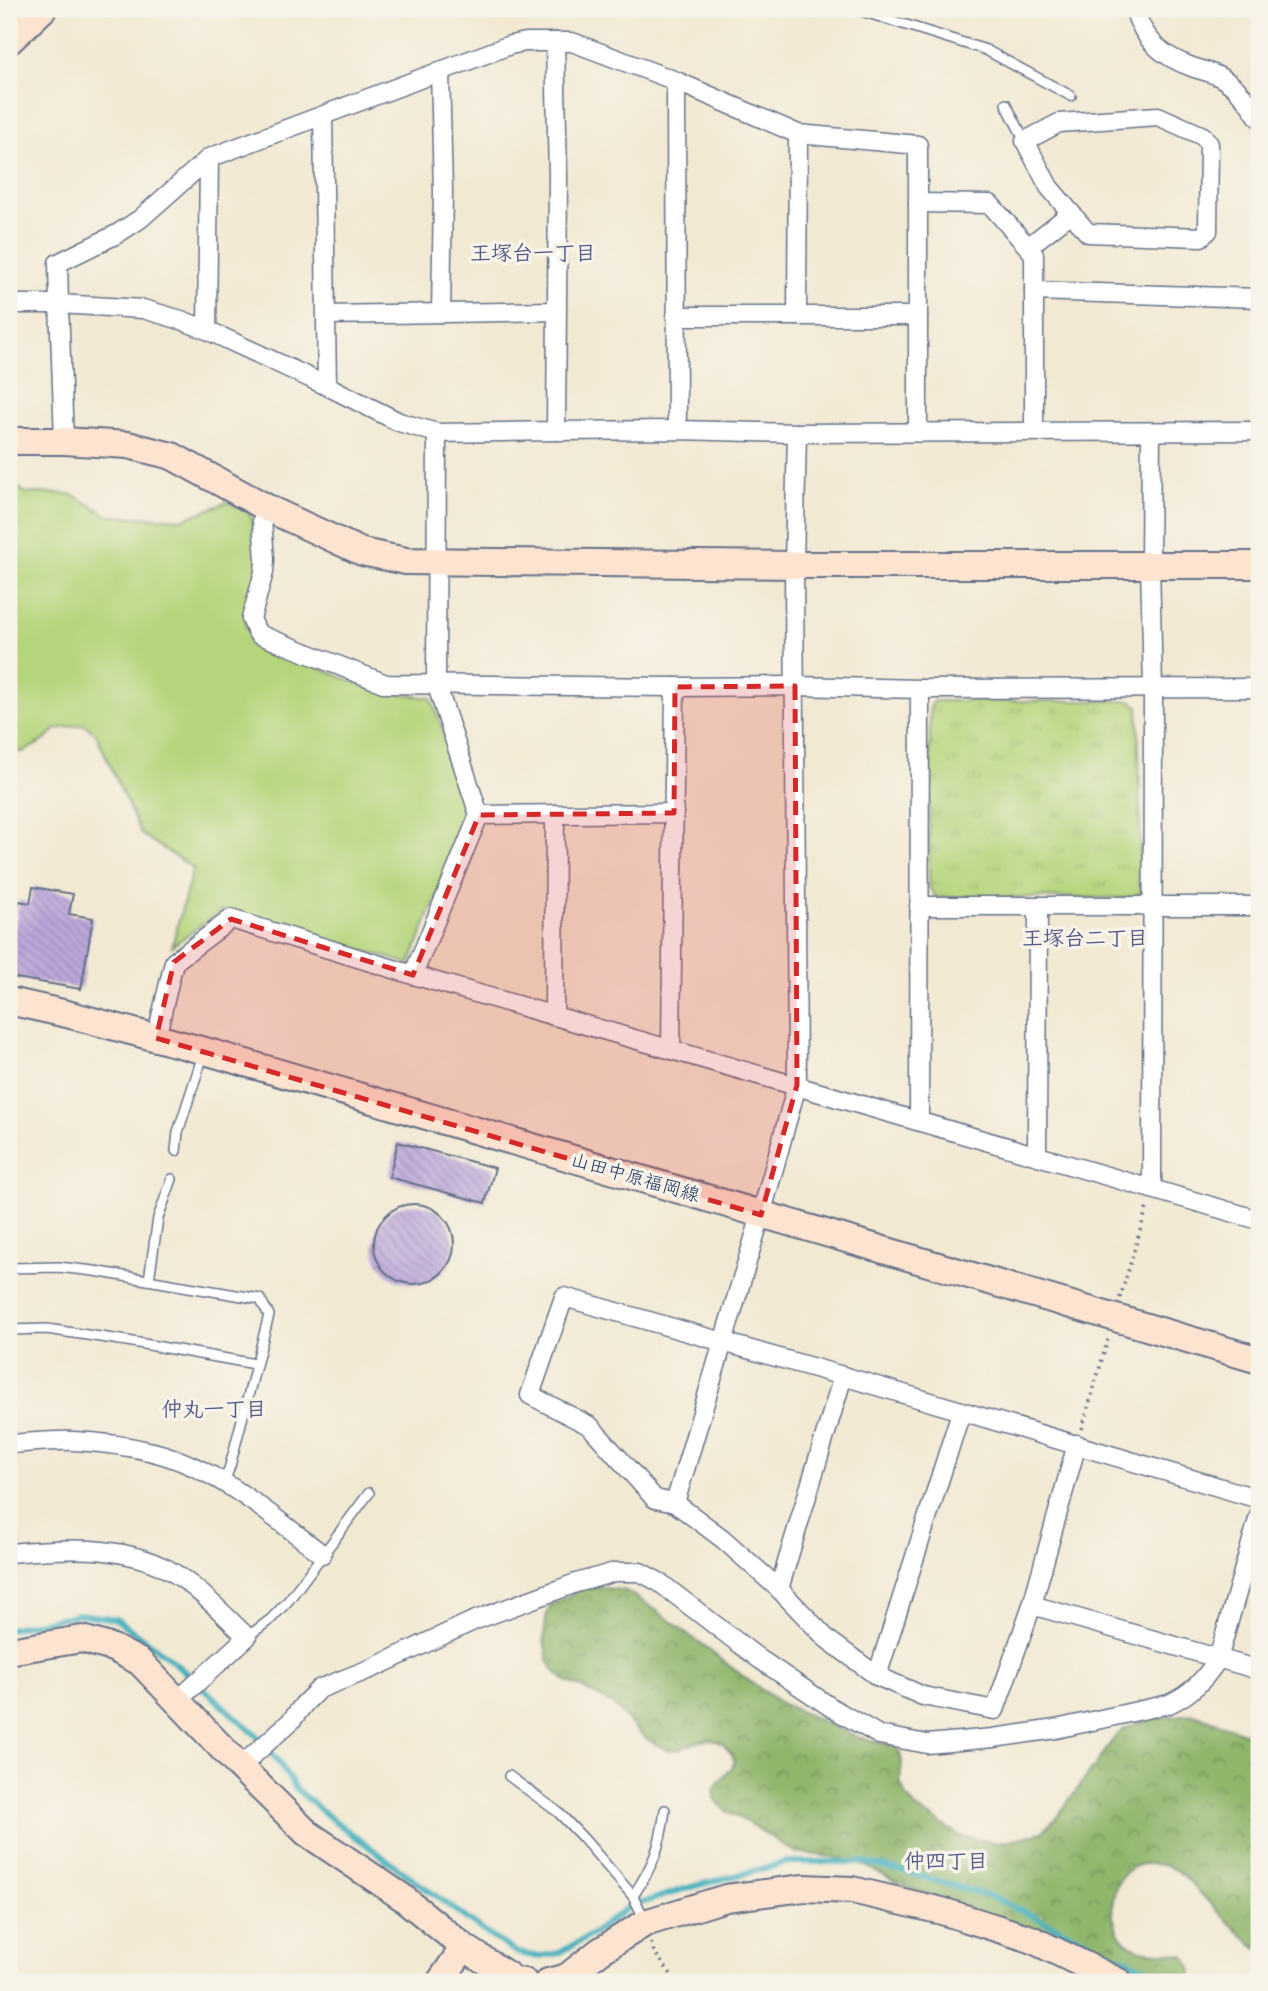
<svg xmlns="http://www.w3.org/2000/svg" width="1268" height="1991" font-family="'Architects Daughter','Klee One',sans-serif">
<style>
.grass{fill:#b5d57c;stroke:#68826d;stroke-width:2}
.forest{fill:url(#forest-crowns);stroke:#567265;stroke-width:2}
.park{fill:url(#park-tufts);stroke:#68826d;stroke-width:2}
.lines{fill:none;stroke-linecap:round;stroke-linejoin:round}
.stream{stroke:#41afbe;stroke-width:6}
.building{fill:url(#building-back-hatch)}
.lane-casing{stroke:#667087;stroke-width:12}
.street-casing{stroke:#667087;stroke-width:21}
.secondary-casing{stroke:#667087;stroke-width:30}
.path{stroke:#667087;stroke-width:3.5;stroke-dasharray:2 5;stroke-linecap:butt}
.lane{stroke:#fff;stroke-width:9}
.street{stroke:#fff;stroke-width:18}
.secondary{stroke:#fde4d1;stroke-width:26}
.marked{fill:#d62828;fill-opacity:0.2;stroke:#d62828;stroke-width:5;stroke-dasharray:14 9;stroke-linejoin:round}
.labels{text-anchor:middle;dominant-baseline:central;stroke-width:7;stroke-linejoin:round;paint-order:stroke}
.street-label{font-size:19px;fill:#1b2f5e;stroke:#f7f3e8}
.neighbourhood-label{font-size:21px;font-weight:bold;fill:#54598a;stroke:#f7f3e8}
</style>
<defs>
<pattern id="forest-crowns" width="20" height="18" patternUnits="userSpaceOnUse" patternTransform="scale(1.75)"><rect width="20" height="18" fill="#90b66c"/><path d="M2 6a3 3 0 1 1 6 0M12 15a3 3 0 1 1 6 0" fill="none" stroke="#75945c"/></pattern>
<pattern id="park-tufts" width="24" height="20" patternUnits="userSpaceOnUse" patternTransform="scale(1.75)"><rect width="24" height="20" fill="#b5d57c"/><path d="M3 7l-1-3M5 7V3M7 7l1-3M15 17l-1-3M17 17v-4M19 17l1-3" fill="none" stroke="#9bb76e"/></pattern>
<pattern id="building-back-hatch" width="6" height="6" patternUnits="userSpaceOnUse" patternTransform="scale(1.75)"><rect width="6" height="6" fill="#bda7db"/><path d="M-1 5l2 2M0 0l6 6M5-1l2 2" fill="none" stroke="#9988b5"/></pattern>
</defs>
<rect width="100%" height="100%" fill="#f7f3e8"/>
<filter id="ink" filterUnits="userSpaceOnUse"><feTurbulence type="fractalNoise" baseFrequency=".0143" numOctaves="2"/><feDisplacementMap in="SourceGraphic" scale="14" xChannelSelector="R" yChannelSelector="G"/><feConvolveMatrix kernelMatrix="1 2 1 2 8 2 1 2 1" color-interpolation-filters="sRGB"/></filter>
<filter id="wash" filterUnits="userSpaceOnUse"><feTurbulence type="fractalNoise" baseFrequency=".00686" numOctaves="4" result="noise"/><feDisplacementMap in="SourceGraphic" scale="28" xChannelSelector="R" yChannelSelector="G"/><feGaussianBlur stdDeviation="1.57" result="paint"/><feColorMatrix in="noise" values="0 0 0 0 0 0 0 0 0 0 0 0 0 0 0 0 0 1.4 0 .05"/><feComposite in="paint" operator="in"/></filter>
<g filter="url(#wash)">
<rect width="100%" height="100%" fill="#f2e9d3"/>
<path class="grass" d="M9,482L26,493L71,494L110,516L183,519L228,502L247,511L252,518L259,563L245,624L254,643L375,690L431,698L471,808L410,964L222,910L172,946L193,868L141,834L96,734L84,724L56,729L45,740L25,751L9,753Z"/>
<path class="forest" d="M585,1587H600L626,1591L656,1610L756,1686L783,1704L858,1737L895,1746L900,1753L902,1762L900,1782L906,1796L915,1807L960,1836L979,1840L995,1842L1009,1841L1042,1832L1056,1818L1097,1763L1114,1738L1124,1729L1148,1719L1194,1714L1259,1739V1950C1238,1933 1220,1913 1201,1894C1193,1886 1184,1873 1173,1869C1163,1864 1147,1862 1136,1866C1107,1877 1105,1926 1128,1944C1145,1956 1167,1949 1185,1956C1191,1965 1195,1973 1189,1982H1146L1084,1949L943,1901L898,1883L868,1867L840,1858L795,1852L747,1822L726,1811L715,1799L714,1791L718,1783L732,1768L734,1760L732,1754L722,1743L712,1740L699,1741L680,1749L668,1750L658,1745L645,1738L612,1704L583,1688L566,1681L553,1669L548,1660L544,1640L546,1617L550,1606Z"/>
<path class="park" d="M934,701H1132L1138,707L1141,890L1136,898L936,897L929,887L930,707Z"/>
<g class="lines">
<path class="stream" d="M9,1629L79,1614L116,1619L167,1656L257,1736L277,1760L297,1790L333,1820L493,1938L518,1953L539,1957L559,1953L591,1935L627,1908L684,1889L788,1862H862L910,1873L992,1897L1174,1982"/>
</g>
<g id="blocks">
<g class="building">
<path d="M33,887L73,894L69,914L93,918L81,989L10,977L15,944L9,943V929L14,930L19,901L30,903Z"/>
<path d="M398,1142L495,1168L485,1203L389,1177Z"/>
<circle cx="414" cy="1244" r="40"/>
</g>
</g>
</g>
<g filter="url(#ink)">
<use href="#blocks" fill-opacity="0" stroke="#667087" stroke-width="2"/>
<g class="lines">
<g class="lane-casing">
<g id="lane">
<path d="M855,9L986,50L1071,96"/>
<path d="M1006,104L1025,141"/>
<path d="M176,1151L178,1132L204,1052"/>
<path d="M9,1268L58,1267L94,1271L260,1299L269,1315L230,1466L224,1483"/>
<path d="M149,1280L158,1218L172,1179"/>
<path d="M9,1330L47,1329L127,1341L255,1364"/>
<path d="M247,1637L271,1619L288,1601L369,1493"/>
<path d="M509,1776L558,1812L583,1838L633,1896L641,1912L644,1922"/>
<path d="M633,1896C654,1864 660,1848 665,1810"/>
</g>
</g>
<g class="street-casing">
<g id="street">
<path d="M1134,9C1144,40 1161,56 1192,67C1200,70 1210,72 1218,76C1236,85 1248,101 1259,118"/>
<path d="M440,71L443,192L441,313"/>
<path d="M676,81L798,134L918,145V431"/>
<path d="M323,116L327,386"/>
<path d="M1158,116L1203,136L1209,144L1208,231L1201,237L1088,233L1049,187L1025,141L1059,123Z"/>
<path d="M209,158L510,45L526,42H572L676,81L677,430"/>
<path d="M918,203L990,204L1034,254V431"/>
<path d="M1028,247L1071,213"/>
<path d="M1034,291L1259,298"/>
<path d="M9,304H59L64,441"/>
<path d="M327,315L557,311"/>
<path d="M676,316H918"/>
<path d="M797,316L798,134"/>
<path d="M207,330L209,158L140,219L117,234L58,263L59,304L143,309L181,320L207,330L327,386L399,422L437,433L556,431L558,177L555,42"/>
<path d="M556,431L677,430L797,433L1259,431"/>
<path d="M1151,432L1150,564L1153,689L1152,1189"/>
<path d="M437,433L436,683L479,815"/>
<path d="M269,509L262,520L265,560L264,572L251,619L258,634L386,684L675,687L795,686L920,689L1259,688"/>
<path d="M919,906H1259"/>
<path d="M413,975L479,815L674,813"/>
<path d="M554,1016L555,814"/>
<path d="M156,1038L174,962L231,919L413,975L1259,1220"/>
<path d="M671,1049L675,687"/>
<path d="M919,1121L920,689"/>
<path d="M1037,1155L1038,906"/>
<path d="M9,1444C30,1443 52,1440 73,1441C99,1442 128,1446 153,1452C217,1468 271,1515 322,1554"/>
<path d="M1077,1444L1032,1605L1259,1670"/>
<path d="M675,1503L761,1215L797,1085L794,565L797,433"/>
<path d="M9,1553C61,1548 121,1544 169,1570C197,1586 224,1615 247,1637L178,1700"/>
<path d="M779,1589L843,1376"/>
<path d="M1032,1605L995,1710L923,1696L877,1676L827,1639L779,1589L723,1539L675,1503L655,1499L590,1426L530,1395L564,1297L843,1376L1259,1499"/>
<path d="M877,1676L961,1412"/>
<path d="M240,1767L291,1721L304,1704L319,1689L375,1667L473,1621L576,1583L615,1572H640L659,1582L758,1658L832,1708L879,1735L927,1744L993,1738L1056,1729L1169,1704C1191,1694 1205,1679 1218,1659L1259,1516"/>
</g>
</g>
<g class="secondary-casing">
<g id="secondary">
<path d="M9,41L43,9"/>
<path d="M9,441H64L128,445L172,456L269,509L362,552L406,561L794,565H1259"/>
<path d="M9,1001L67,1014L205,1051L1259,1360"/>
<path d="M9,1651L82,1639L113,1648L140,1662L240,1767L307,1833L402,1897L464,1947L516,1981L524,1982"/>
<path d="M440,1982L464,1947"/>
<path d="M548,1982L567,1977L600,1951L645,1923L726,1898L804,1888L852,1890L942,1911L1031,1939L1119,1982"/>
</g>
</g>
<g class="path">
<path d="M1120,1298L1148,1204"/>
<path d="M1082,1429L1108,1339"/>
<path d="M651,1943L654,1952L677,1982"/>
</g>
<use href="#lane" class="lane"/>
<use href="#street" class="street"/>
<use href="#secondary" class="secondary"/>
</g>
</g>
<path class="marked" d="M795,686L797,1085L761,1215L156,1038L174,962L231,919L413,975L479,815L674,813L675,687Z"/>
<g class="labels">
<g class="street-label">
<text transform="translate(635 1178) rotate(16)">山田中原福岡線</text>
</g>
<g class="neighbourhood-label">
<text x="533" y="253">王塚台一丁目</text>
<text x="1085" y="938">王塚台二丁目</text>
<text x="214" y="1409">仲丸一丁目</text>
<text x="946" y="1861">仲四丁目</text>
</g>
</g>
<rect width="1268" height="1991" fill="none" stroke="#f7f3e8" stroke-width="35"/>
</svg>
